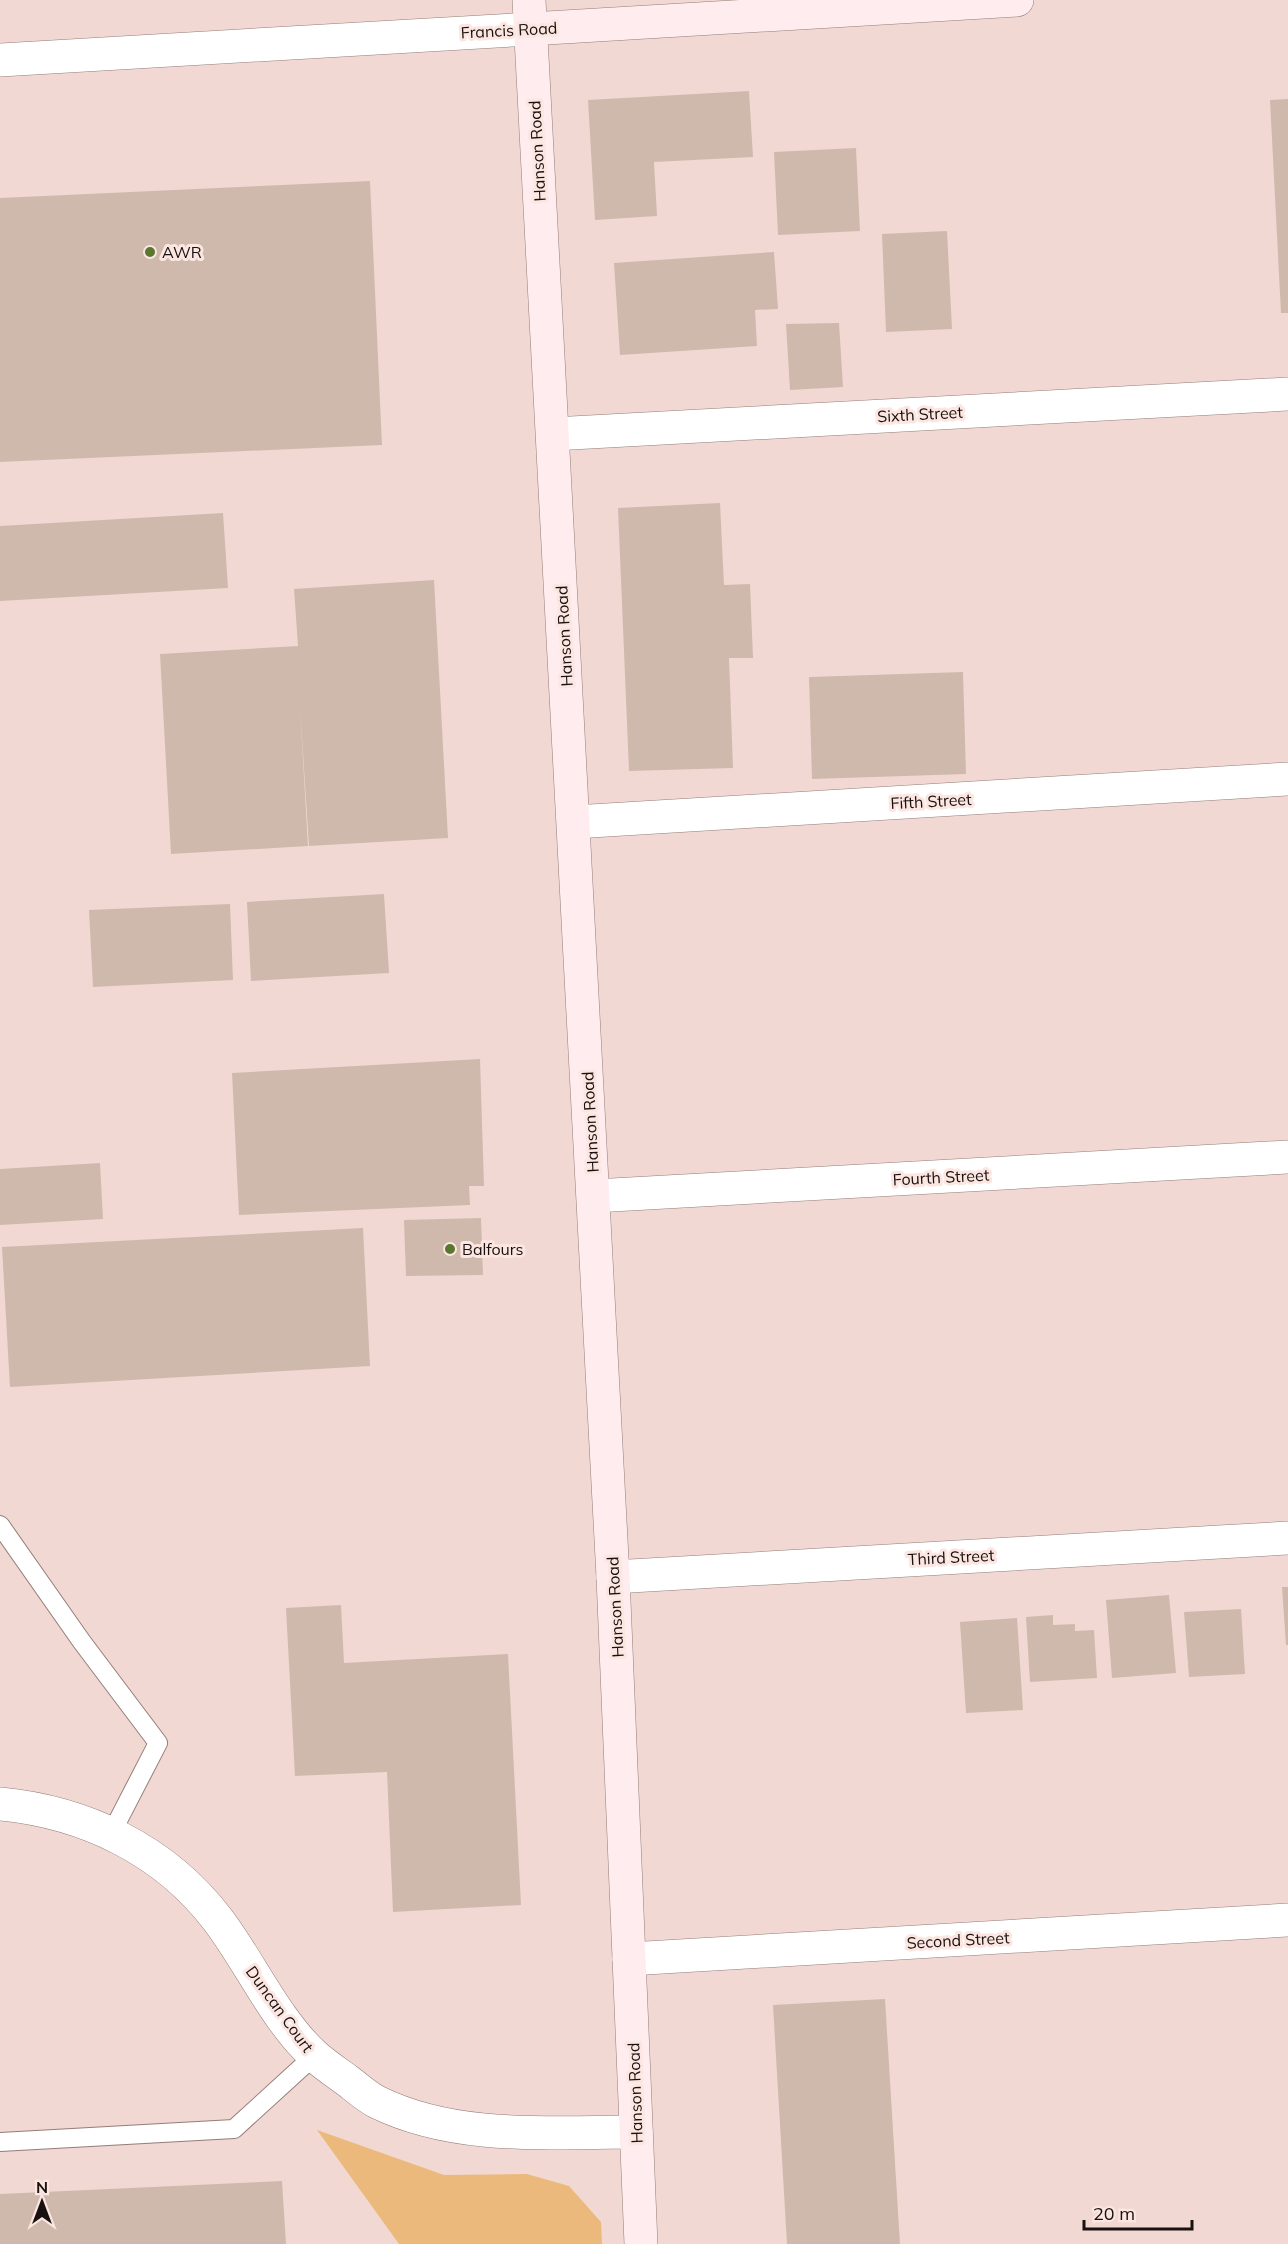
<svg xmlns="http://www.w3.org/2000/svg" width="1288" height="2244" font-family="Mulish,sans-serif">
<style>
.green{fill:#ecb97c}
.building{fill:#cfb9ad}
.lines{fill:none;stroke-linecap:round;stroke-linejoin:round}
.lane-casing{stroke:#947d77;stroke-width:20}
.street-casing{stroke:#947d77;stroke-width:34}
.secondary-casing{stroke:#947d77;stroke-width:34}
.lane{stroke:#fff;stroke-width:18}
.street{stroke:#fff;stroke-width:33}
.secondary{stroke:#feecee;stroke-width:33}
.poi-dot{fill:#59772d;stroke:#fce6e1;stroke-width:2}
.labels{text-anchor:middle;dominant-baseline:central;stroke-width:6;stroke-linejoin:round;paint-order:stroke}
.street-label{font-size:16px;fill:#19110f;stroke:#fce6e1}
.poi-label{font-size:16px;fill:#19110f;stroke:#fce6e1;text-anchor:start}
</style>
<rect width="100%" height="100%" fill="#f2d8d2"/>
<path class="green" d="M317,2130L444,2175L527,2174L569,2186L601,2222L602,2244H399Z"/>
<g class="building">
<path d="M749,91L753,157L654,162L657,216L595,220L588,100Z"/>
<path d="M1288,99V313H1281L1270,100Z"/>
<path d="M856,148L860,231L778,235L774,152Z"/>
<path d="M370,181L382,445L0,462V198Z"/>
<path d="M947,231L952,329L886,332L882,234Z"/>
<path d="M774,252L778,309L755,310L757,346L620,355L614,263Z"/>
<path d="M839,323L843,387L790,390L786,324Z"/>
<path d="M720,503L724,585L750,584L753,658H729L733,768L629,771L618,508Z"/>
<path d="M223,513L228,588L0,601V526Z"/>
<path d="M434,580L448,838L309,846L300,707L308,846L171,854L160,654L298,646L294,589Z"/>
<path d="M963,672L966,774L812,779L809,677Z"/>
<path d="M384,894L389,973L251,981L247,902Z"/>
<path d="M230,904L233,980L93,987L89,910Z"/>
<path d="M480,1059L484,1186H469L470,1205L239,1215L232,1073Z"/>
<path d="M100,1163L103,1219L0,1225V1169Z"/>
<path d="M481,1218L483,1275L406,1276L404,1220Z"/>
<path d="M363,1228L370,1366L10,1387L2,1247Z"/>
<path d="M1282,1587H1288V1645H1286Z"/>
<path d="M1169,1595L1176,1673L1112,1678L1106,1600Z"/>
<path d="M341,1605L344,1663L508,1654L521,1905L393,1912L387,1772L295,1776L286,1608Z"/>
<path d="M1241,1609L1245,1674L1189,1677L1184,1612Z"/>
<path d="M1053,1615V1625L1075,1624V1631L1094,1630L1097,1678L1030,1682L1026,1617Z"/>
<path d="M1017,1618L1023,1710L966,1713L960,1622Z"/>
<path d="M885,1999L900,2244H787L773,2005Z"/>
<path d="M282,2181L286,2244H0V2194Z"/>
</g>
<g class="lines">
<g class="lane-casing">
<g id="lane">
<path d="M0,1525L82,1642L158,1743L112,1832"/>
<path d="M0,2142L234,2129L314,2056"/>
</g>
</g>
<g class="street-casing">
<g id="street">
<path d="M0,60L530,29"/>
<path d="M553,434L1288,394"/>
<path d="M574,822L1288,779"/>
<path d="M594,1196L1288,1157"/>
<path d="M613,1577L1288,1538"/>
<path d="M0,1804C85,1812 165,1850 218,1920C250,1962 276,2021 315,2056C325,2065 337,2073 348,2081C357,2088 367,2097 377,2102C456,2141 551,2132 636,2132"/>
<path d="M629,1959L1288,1920"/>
</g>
</g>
<g class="secondary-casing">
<g id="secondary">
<path d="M529,0L613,1577L641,2244"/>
<path d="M530,29L1017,0"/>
</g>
</g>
<use href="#lane" class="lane"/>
<use href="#street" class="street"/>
<use href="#secondary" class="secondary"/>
</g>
<g class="poi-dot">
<circle cx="150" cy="252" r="6"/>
<circle cx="450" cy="1249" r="6"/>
</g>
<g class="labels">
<g class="street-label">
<text transform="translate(509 30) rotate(-3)">Francis Road</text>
<text transform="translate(537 151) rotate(-93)">Hanson Road</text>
<text transform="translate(920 414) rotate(-3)">Sixth Street</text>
<text transform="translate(564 636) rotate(-93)">Hanson Road</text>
<text transform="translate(931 801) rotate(-3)">Fifth Street</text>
<text transform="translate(590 1122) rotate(-93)">Hanson Road</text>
<text transform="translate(941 1177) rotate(-3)">Fourth Street</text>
<text transform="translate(951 1557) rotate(-3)">Third Street</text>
<text transform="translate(615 1607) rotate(-93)">Hanson Road</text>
<text transform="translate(958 1940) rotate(-3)">Second Street</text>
<text transform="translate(280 2009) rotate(54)">Duncan Court</text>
<text transform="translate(635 2093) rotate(-92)">Hanson Road</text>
</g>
<g class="poi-label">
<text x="162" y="252">AWR</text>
<text x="462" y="1249">Balfours</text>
</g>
</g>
<g transform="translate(42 2202)" stroke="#fce6e1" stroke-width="4.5" paint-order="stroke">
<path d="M0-4.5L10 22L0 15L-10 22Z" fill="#19110f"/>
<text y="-9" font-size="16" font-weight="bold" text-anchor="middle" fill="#19110f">N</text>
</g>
<path d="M1084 2220v9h108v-9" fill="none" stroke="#19110f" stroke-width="3"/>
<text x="1093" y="2220" font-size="18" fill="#19110f" stroke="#fce6e1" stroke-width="4.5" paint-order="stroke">20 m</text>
</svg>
